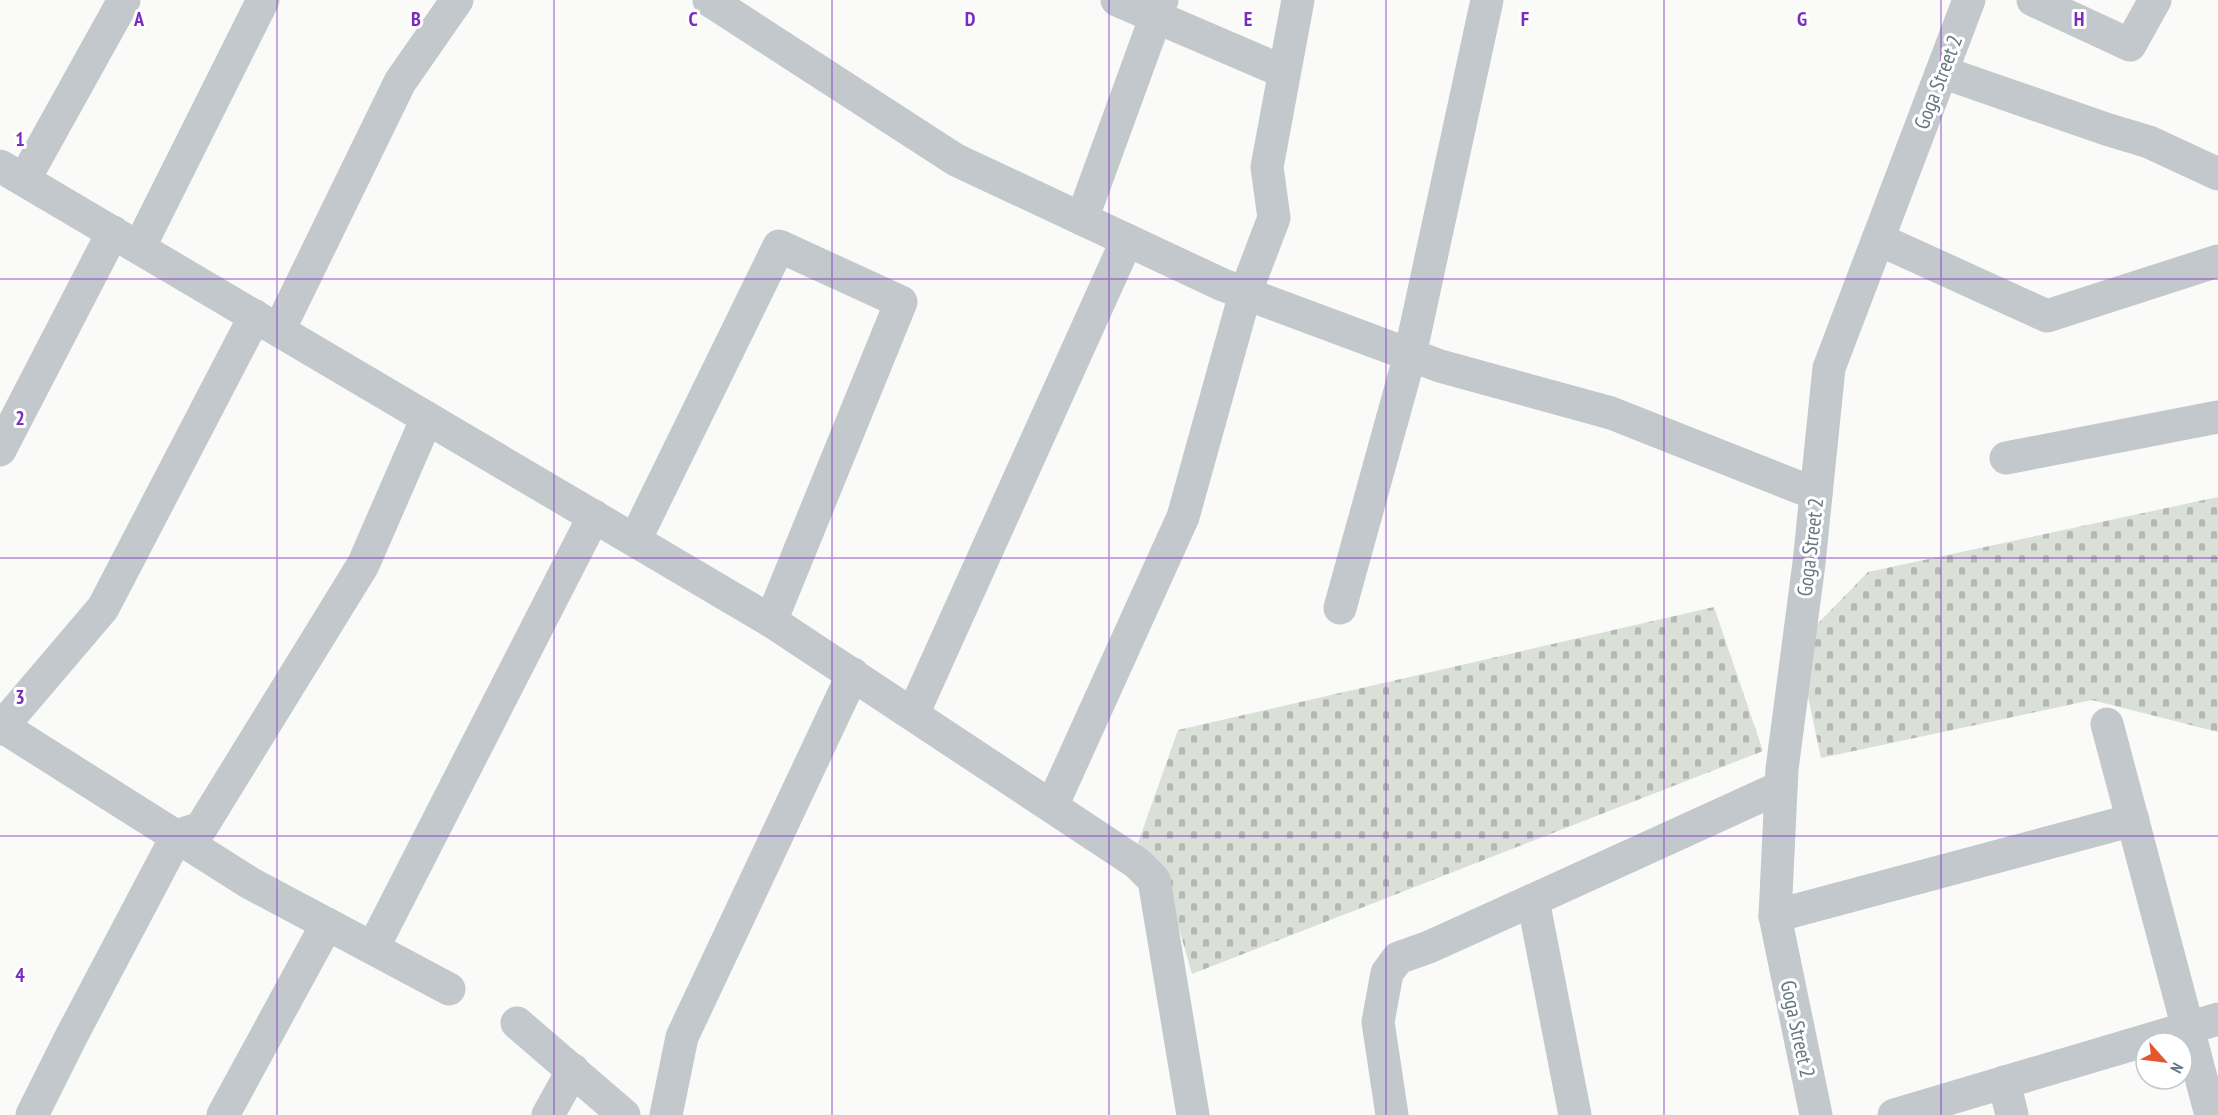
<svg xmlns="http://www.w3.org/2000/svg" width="2218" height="1115" font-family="'PT Sans Narrow',sans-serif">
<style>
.cemetery{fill:url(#cemetery-stones)}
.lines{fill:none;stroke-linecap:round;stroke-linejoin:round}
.minor{stroke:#c3c8cc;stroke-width:33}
.grid{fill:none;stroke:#7b2cbf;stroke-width:1.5;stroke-opacity:0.55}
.labels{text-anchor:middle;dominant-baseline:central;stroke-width:6;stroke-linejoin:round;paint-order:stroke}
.street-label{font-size:21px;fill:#657683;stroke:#fff}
.grid-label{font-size:20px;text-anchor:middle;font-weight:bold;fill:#7b2cbf;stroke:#fff;stroke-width:6;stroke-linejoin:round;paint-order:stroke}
</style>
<defs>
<pattern id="cemetery-stones" width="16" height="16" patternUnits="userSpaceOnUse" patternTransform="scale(1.5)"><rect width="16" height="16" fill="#dadfd7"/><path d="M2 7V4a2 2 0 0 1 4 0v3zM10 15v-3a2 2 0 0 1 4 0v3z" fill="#b4b9b4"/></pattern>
</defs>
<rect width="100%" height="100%" fill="#fafaf8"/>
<g class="cemetery">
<path d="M2218,497V732L2092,700L1821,758L1797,645L1868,572Z"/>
<path d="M1714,607L1763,751L1192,974L1164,876L1138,843L1178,730Z"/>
</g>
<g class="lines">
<g class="minor">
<path d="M709,0L956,160L1223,285L1440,366L1611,413L1816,494"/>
<path d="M1117,0L1284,72"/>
<path d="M2033,0L2130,45L2155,0"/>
<path d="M1942,72L2106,129L2149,142L2218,174"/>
<path d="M0,166L771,621L1137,863L1154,880L1193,1115"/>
<path d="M24,180L124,0"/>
<path d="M1082,219L1162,0"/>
<path d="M1878,239L2047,316L2218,261"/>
<path d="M139,248L263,0"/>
<path d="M279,330L400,82L457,0"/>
<path d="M0,450L113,232"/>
<path d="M2006,458L2218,417"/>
<path d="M635,540L779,246L901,302L771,621"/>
<path d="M1340,608L1410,355L1487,0"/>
<path d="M913,714L1127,240"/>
<path d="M2107,724L2211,1115"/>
<path d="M0,725L250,883L449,989"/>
<path d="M0,729L103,608L255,316"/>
<path d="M1052,806L1183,517L1245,294L1274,218L1267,167L1298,0"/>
<path d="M1533,900L1575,1115"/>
<path d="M1775,916L2133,820"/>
<path d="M373,948L594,516"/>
<path d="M517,1023L624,1115"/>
<path d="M2004,1082L2012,1115"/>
<path d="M32,1115L72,1035L177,836L201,828L363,565L427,418"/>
<path d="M223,1115L327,924"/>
<path d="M548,1115L573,1070"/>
<path d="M666,1115L682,1037L853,674"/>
<path d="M1392,1115L1378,1022L1387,973L1398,958L1429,947L1533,900L1781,787"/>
<path d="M1816,1115L1775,916L1782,769L1809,563L1829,368L1969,0"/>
<path d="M1894,1115L2218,1019"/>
</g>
</g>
<path class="grid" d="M277,0V1115M554,0V1115M832,0V1115M1109,0V1115M1386,0V1115M1664,0V1115M1941,0V1115M0,279H2218M0,558H2218M0,836H2218"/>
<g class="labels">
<g class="street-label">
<text transform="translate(1938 82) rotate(-69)">Goga Street 2</text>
<text transform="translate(1810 547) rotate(-83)">Goga Street 2</text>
<text transform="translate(1798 1029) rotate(78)">Goga Street 2</text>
</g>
</g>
<g class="grid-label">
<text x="139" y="26">A</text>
<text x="416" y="26">B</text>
<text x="693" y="26">C</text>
<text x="970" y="26">D</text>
<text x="1248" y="26">E</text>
<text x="1525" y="26">F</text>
<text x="1802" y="26">G</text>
<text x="2079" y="26">H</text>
<text x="20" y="146">1</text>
<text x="20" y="425">2</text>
<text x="20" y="704">3</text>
<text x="20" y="982">4</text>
</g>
<g transform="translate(2164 1061) rotate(118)"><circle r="28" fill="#ffffff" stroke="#c1c8cd" stroke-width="1.5"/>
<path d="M0-4.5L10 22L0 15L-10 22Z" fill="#e4572e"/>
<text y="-9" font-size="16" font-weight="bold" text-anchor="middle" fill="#657683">N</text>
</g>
</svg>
